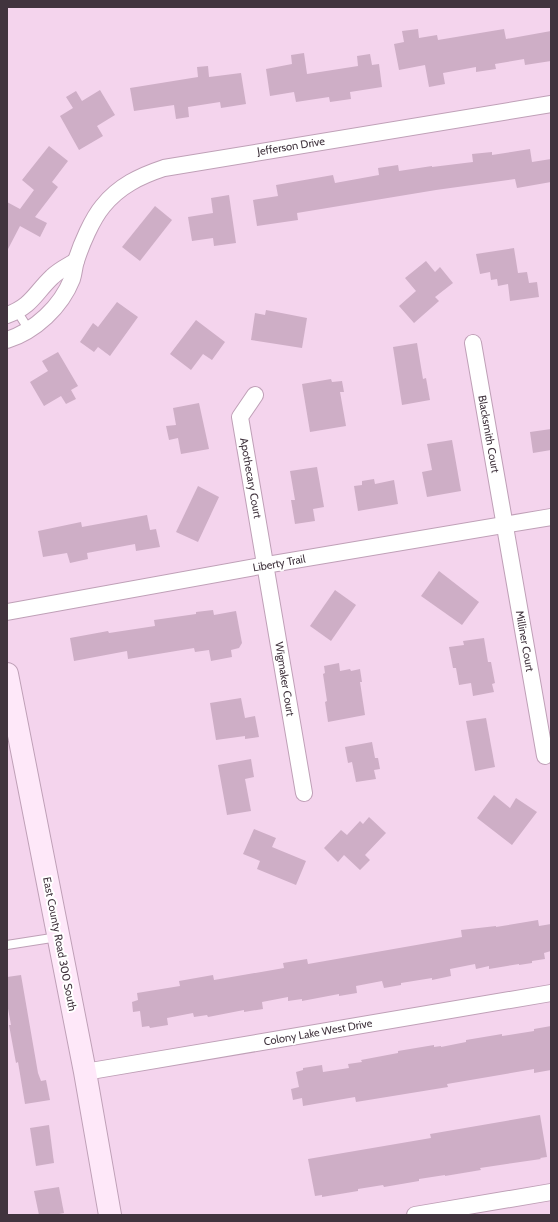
<svg xmlns="http://www.w3.org/2000/svg" width="558" height="1222" font-family="Cabin,sans-serif">
<style>
.building{fill:#ceaec6}
.lines{fill:none;stroke-linecap:round;stroke-linejoin:round}
.lane-casing{stroke:#bfa0b7;stroke-width:10}
.street-casing{stroke:#bfa0b7;stroke-width:18}
.secondary-casing{stroke:#bfa0b7;stroke-width:24}
.lane{stroke:#fff;stroke-width:8}
.street{stroke:#fff;stroke-width:16}
.secondary{stroke:#fee8f9;stroke-width:22}
.labels{text-anchor:middle;dominant-baseline:central;stroke-width:4;stroke-linejoin:round;paint-order:stroke}
.street-label{font-size:11px;fill:#41343e;stroke:#fff}
</style>
<rect width="100%" height="100%" fill="#f4d4ed"/>
<g class="building">
<path d="M418,29L419,38L437,35L438,40L504,29L506,39L551,31V61L525,65L524,59L495,64L496,69L476,72V67L443,73L445,84L429,87L425,65L399,70L394,44L404,42L402,31Z"/>
<path d="M304,53L307,74L358,66L357,56L370,54L372,65L379,64L382,87L350,92L351,99L330,102L329,97L296,102L294,92L270,96L266,69L292,64L291,55Z"/>
<path d="M208,66L209,77L241,73L246,104L221,108L220,102L188,107L189,117L176,119L174,105L134,111L130,88L198,77L197,67Z"/>
<path d="M100,90L115,115L97,126L103,136L79,150L60,116L73,108L66,97L76,91L82,101Z"/>
<path d="M49,146L68,161L52,182L58,187L35,217L47,223L40,237L20,226L7,251V202L20,209L34,190L22,180Z"/>
<path d="M530,149L532,162L551,159V182L517,188L515,179L436,190L297,213L298,220L257,226L253,200L278,196L276,185L333,175L335,183L379,175L378,168L398,165L399,171L432,166V167L473,162L472,154L492,152V155Z"/>
<path d="M229,195L236,243L214,246L213,238L192,241L188,217L213,213L211,198Z"/>
<path d="M155,206L172,220L140,261L122,247Z"/>
<path d="M514,248L518,273L527,272L529,283L537,282L539,297L510,301L508,284L498,286L497,279L491,280L490,272L480,274L476,254Z"/>
<path d="M426,261L435,272L440,267L453,283L435,297L439,301L414,323L399,306L416,291L405,278Z"/>
<path d="M117,302L138,317L110,356L98,347L94,352L80,342L93,323L98,327Z"/>
<path d="M266,310L307,318L302,348L251,340L255,313L265,315Z"/>
<path d="M196,320L225,342L212,360L203,354L191,370L170,354Z"/>
<path d="M417,343L423,379L426,378L430,400L402,405L393,347Z"/>
<path d="M58,352L78,386L71,390L76,399L66,404L61,396L44,406L30,382L48,371L42,361Z"/>
<path d="M331,379L332,382L342,381L344,392H340L346,426L310,432L302,384Z"/>
<path d="M199,403L209,449L181,454L178,438L169,440L166,426L176,425L173,408Z"/>
<path d="M551,429V450L533,453L530,432Z"/>
<path d="M452,440L461,491L427,497L422,472L432,470L427,444Z"/>
<path d="M317,467L324,507L313,509L315,521L295,524L291,500H295L290,471Z"/>
<path d="M374,479L375,484L394,480L398,504L358,511L354,486L362,485V481Z"/>
<path d="M198,486L219,497L198,542L176,532Z"/>
<path d="M147,515L150,530L156,529L160,547L136,551L135,544L87,553L88,559L70,563L67,553L43,557L38,531L81,522L82,527Z"/>
<path d="M439,571L479,602L462,625L421,596Z"/>
<path d="M335,590L356,605L331,641L310,626Z"/>
<path d="M213,610L214,615L236,611L242,643L239,648L231,650L232,657L211,661L209,650L195,652L194,648L128,659L127,651L74,661L70,638L108,631L109,633L155,626L154,620L196,614V612Z"/>
<path d="M484,638L488,662H491L495,683L492,684L494,692L473,696L471,683L459,685L456,668H453L449,647L464,645L463,641Z"/>
<path d="M339,663L340,671L350,669L351,671L360,669L362,682H360L365,715L328,722L325,702L327,701L323,674L325,673L324,666Z"/>
<path d="M241,698L245,718L255,716L259,737L245,739V736L216,740L210,703Z"/>
<path d="M486,718L495,767L475,771L466,721Z"/>
<path d="M372,742L375,758H378L380,769L374,770L376,779L356,782L352,762L348,763L345,747Z"/>
<path d="M251,759L254,777L245,779L251,811L227,815L218,765Z"/>
<path d="M494,795L510,808L516,798L537,812L512,845L477,818Z"/>
<path d="M369,817L386,833L365,855L370,860L360,870L344,855L338,862L324,848L341,830L347,835L360,821L363,824Z"/>
<path d="M254,829L276,838L272,847L306,861L296,885L257,869L260,861L243,854Z"/>
<path d="M538,920L539,926L551,924V951L544,953L545,959L532,961V963L519,965V964L489,969V966L476,969L475,964L450,969L451,976L432,980V978L401,983V985L384,988L382,981L356,986L357,993L339,996V994L302,1001V999L288,1001V997L262,1002L263,1009L244,1012V1010L208,1017L207,1015L194,1017L193,1013L167,1018L168,1025L150,1028L149,1026L142,1027L140,1011L133,1012L132,1002L138,1000L137,993L180,986L179,981L213,975L214,980L284,968L283,963L307,959L308,964L462,937L461,930L496,926V927Z"/>
<path d="M21,975L38,1073L41,1081L46,1080L50,1100L25,1104L18,1062L16,1063L9,1025H11L7,1003V977Z"/>
<path d="M551,1026V1070L534,1073V1069L447,1084L448,1087L356,1102L355,1097L303,1106L302,1098L293,1100L291,1089L299,1087L296,1072L303,1070V1068L322,1065L323,1072L349,1068L348,1064L362,1062L361,1060L398,1053V1051L434,1045V1047L441,1046V1047L466,1042V1040L502,1034V1036L509,1035L534,1031V1029Z"/>
<path d="M540,1115L547,1157L540,1158L541,1159L480,1168L481,1170L445,1176V1175L419,1179V1181L384,1187L383,1185L358,1189V1191L322,1197V1195L315,1196L308,1159L431,1138L430,1134Z"/>
<path d="M49,1125L54,1163L36,1166L30,1128Z"/>
<path d="M59,1187L64,1213L54,1215H39L34,1191Z"/>
</g>
<g class="lines">
<g class="lane-casing">
<g id="lane">
<path d="M17,311L29,330"/>
<path d="M7,945L58,937"/>
</g>
</g>
<g class="street-casing">
<g id="street">
<path d="M7,315C32,306 35,293 52,277C59,270 68,266 76,261"/>
<path d="M7,340C35,331 61,307 72,279C74,273 74,267 76,261C81,245 92,219 103,206C119,186 140,176 164,168L551,104"/>
<path d="M473,343L545,756"/>
<path d="M255,395L240,417L304,793"/>
<path d="M7,612L266,565L551,517"/>
<path d="M85,1072L551,993"/>
<path d="M415,1215L551,1192"/>
</g>
</g>
<g class="secondary-casing">
<path id="secondary" d="M7,674L85,1072L110,1215"/>
</g>
<use href="#lane" class="lane"/>
<use href="#street" class="street"/>
<use href="#secondary" class="secondary"/>
</g>
<g class="labels">
<g class="street-label">
<text transform="translate(291 146) rotate(-9)">Jefferson Drive</text>
<text transform="translate(489 434) rotate(80)">Blacksmith Court</text>
<text transform="translate(251 478) rotate(80)">Apothecary Court</text>
<text transform="translate(279 563) rotate(-10)">Liberty Trail</text>
<text transform="translate(525 641) rotate(80)">Milliner Court</text>
<text transform="translate(285 679) rotate(81)">Wigmaker Court</text>
<text transform="translate(60 944) rotate(79)">East County Road 300 South</text>
<text transform="translate(318 1032) rotate(-10)">Colony Lake West Drive</text>
</g>
</g>
<rect width="558" height="1222" fill="none" stroke="#41343e" stroke-width="16"/>
</svg>
